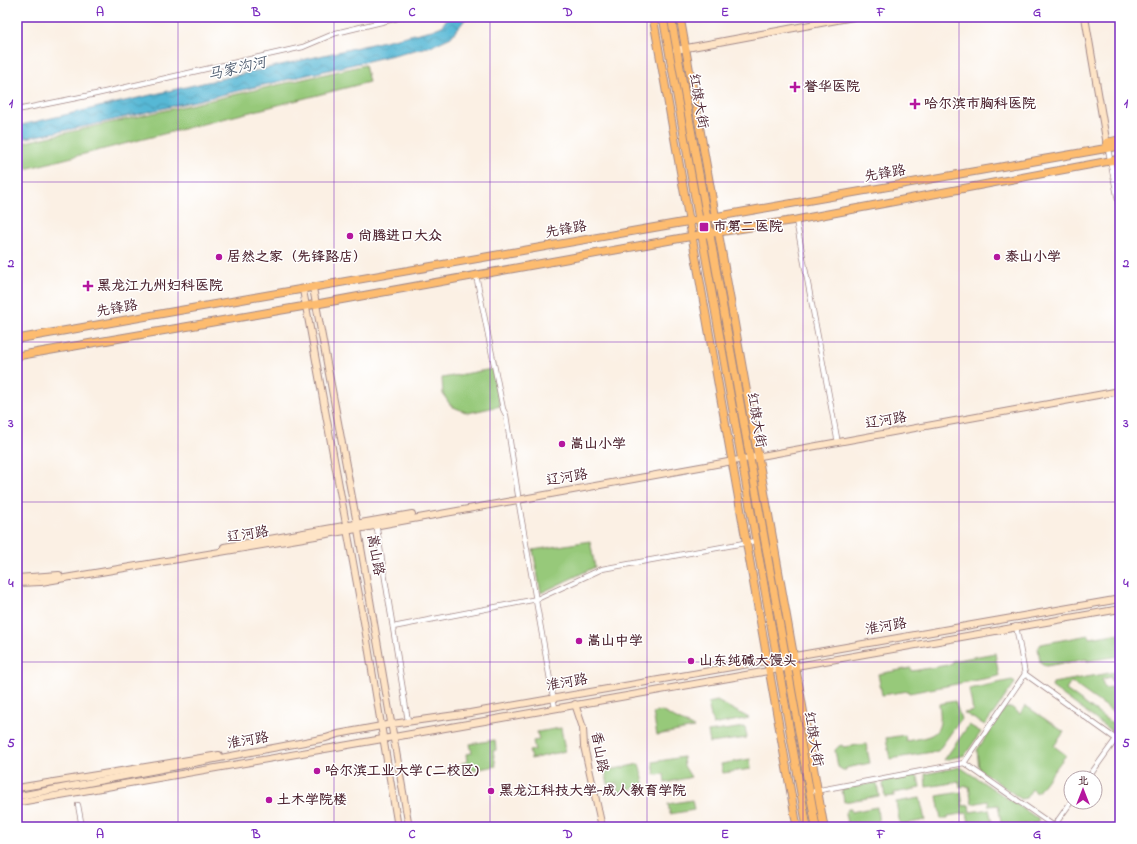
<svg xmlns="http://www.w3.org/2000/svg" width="1137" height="844" font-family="'Indie Flower','LXGW WenKai TC',sans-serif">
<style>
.green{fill:#97c97a;stroke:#707452}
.water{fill:url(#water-waves);stroke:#506c80}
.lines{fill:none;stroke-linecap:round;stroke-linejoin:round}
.street-casing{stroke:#a28888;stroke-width:6}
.secondary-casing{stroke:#a28888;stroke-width:8}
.primary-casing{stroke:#a28888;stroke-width:9}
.highway-casing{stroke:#a28888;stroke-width:10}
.street{stroke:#fff;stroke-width:4.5}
.secondary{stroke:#fee4c6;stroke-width:6}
.primary{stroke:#fdbc70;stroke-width:7}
.highway{stroke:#fdbc70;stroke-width:8}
.grid{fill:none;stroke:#7b2cbf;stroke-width:1;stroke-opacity:0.55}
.poi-dot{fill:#b5179e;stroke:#fff;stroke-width:1.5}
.labels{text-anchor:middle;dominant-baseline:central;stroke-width:3;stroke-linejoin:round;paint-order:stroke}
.poi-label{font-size:14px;font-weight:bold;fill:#4a1f2b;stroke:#fff;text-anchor:start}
.street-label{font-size:14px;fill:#4a1f2b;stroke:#fff}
.water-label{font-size:15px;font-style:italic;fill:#4f5c6f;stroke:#fff}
.neatline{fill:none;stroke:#7b2cbf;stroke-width:1.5}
.grid-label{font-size:13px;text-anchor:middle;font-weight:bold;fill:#7b2cbf}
</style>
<defs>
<pattern id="water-waves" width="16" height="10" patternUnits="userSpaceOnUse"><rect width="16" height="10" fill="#56b8d5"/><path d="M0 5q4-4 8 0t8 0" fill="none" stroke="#4995ad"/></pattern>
</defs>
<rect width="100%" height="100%" fill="#fff"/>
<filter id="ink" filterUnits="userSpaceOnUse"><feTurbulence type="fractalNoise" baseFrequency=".025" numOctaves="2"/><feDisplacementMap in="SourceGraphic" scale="8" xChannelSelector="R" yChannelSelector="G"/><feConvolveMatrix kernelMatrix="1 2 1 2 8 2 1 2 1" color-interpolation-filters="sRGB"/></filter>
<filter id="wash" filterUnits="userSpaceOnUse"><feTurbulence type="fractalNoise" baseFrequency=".012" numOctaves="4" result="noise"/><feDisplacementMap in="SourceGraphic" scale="16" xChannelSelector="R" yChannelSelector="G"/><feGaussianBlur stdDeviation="0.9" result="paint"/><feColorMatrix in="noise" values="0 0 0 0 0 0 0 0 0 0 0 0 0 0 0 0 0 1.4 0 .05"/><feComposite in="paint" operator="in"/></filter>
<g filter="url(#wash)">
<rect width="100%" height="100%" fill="#fbf0e4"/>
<g class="green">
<path d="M365,65L369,82L17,171V144Z"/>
<path d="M492,369L500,406L468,413L451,406L443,394L442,378Z"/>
<path d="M590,541L595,567L541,593L533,550Z"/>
<path d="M1120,633V656L1087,661V659L1046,666L1040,662L1038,648L1041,644L1089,635L1090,638Z"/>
<path d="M995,653L999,676L909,693L908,691L882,695L878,674L911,668L912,671L953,664L952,661Z"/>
<path d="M1120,671V680L1112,682L1111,677L1102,679L1104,688L1112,687L1113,690L1120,689V717L1071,682L1066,690L1120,729V734L1114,733L1052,687L1053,683Z"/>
<path d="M1012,680L1015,683L985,725L964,713L973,711L969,689Z"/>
<path d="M717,701L749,718L713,725L708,703Z"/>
<path d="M955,701L961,719L938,751L890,759L886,738L905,735L906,741C934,736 944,736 939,704Z"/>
<path d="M1026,706L1064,732L1054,746L1066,755L1037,793L1032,789L1026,798L1021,799L979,769L977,750L1005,708L1011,707L1020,714Z"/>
<path d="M661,711L694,728L657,735L653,713Z"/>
<path d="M969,725L981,732L965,755L944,760Z"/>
<path d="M745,727L747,738L710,743L708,732Z"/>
<path d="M561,728L565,751L531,759L529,751L535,750L533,741L539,740L537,732Z"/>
<path d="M495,740L496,750L493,751L496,766L463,772L462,763L467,762L466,754L472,753L470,744Z"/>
<path d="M866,744L870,763L846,768V770H843L838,767L835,750L839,746L842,745L843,747Z"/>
<path d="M683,757L684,766L691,777L665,783L664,774L655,775L653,762Z"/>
<path d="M750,759L751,769L723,773L721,764Z"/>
<path d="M639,764L645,786L619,792L617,783L608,784L605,771Z"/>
<path d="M960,767L1037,818L1039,821L1037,823L1002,827L998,805L989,806L988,801L972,804L969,786L960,787L959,782L926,787L925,774Z"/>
<path d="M915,775L918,777L920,788L894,793V796L885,797L883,784L886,780Z"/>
<path d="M874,783L877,784L879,796L844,802L842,789Z"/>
<path d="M961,792L963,806L969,805L970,812L989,809L993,827H950L949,825L969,822L967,813L948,816V819H941L937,796Z"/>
<path d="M920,798L925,820L900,825L896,802Z"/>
<path d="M692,800L694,810L670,814L668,804Z"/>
<path d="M877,807L879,827H848L845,814L848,809H851V812Z"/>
</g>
<path class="water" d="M448,17H467L451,37L432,46L92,125L17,140V126L432,30L442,26Z"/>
</g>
<g filter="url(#ink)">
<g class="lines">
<g class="street-casing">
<g id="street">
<path d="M17,110L96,94L303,47L336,33L402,17"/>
<path d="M1108,149L1120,211"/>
<path d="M796,220L837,438"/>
<path d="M476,275L503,409L506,415L518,495"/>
<path d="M518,499L555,708"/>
<path d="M376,523L408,721"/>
<path d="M1016,626L1025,674L1116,739L1088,778"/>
<path d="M393,627L537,599L602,569L755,541"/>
<path d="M1025,674L964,763L1054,826L1071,802"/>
<path d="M815,791L964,763"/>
<path d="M78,805L82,827"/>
</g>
</g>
<g class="secondary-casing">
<g id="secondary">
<path d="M1085,17L1107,145"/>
<path d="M676,50L853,17"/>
<path d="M313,288L357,524L409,827"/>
<path d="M303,290L364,622L398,827"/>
<path d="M224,547L412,514"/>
<path d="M17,578L59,575"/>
<path d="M17,583L41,582L363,528L1120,391"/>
<path d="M575,704L583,728L584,746L602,827"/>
<path d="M17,788L219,755"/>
<path d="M19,796L326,738L338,734L392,724L470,713L1120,599"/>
<path d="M20,802L394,737L1120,609"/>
</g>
</g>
<g class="primary-casing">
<g id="primary">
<path d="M653,17L797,827"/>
<path d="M663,17L807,827"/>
<path d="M671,17L816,827"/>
<path d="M680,17L824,827"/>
<path d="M17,339L1120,146"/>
<path d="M17,356L317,304L693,236L796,220L1120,159"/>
</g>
</g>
<g class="highway-casing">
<path id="highway" d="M1107,143L1120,140"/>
</g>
<use href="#street" class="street"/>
<use href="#secondary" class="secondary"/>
<use href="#primary" class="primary"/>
<use href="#highway" class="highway"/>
</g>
</g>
<path class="grid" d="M178,17V827M334,17V827M490,17V827M647,17V827M803,17V827M959,17V827M17,182H1120M17,342H1120M17,502H1120M17,662H1120"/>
<g class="poi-dot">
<path d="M793 81h4v4h4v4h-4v4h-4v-4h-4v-4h4z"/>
<path d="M913 98h4v4h4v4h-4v4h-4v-4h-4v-4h4z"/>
<rect x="699" y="222" width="10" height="10" rx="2"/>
<circle cx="350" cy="236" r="4"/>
<circle cx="219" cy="257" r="4"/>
<circle cx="997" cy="257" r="4"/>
<path d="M86 280h4v4h4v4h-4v4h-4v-4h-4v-4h4z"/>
<circle cx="562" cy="444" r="4"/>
<circle cx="579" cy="641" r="4"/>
<circle cx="691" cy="661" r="4"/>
<circle cx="317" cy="771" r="4"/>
<circle cx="491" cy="791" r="4"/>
<circle cx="269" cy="800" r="4"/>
</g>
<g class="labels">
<g class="poi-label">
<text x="804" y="87">誉华医院</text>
<text x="924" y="104">哈尔滨市胸科医院</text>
<text x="713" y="227">市第二医院</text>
<text x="358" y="236">尚腾进口大众</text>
<text x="227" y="257">居然之家（先锋路店）</text>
<text x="1005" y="257">泰山小学</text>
<text x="97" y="286">黑龙江九州妇科医院</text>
<text x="570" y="444">嵩山小学</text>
<text x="587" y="641">嵩山中学</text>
<text x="699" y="661">山东纯碱大馒头</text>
<text x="325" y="771">哈尔滨工业大学 (二校区)</text>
<text x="499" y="791">黑龙江科技大学-成人教育学院</text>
<text x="277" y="800">土木学院楼</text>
</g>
<g class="street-label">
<text transform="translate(698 101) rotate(80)">红旗大街</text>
<text transform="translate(885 174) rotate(-10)">先锋路</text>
<text transform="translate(566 230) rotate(-10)">先锋路</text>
<text transform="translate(117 309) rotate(-10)">先锋路</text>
<text transform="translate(756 420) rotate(80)">红旗大街</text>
<text transform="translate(886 421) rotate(-10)">辽河路</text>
<text transform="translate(567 478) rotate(-10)">辽河路</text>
<text transform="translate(248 535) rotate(-9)">辽河路</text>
<text transform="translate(375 555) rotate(80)">嵩山路</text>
<text transform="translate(886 627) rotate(-10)">淮河路</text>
<text transform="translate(567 683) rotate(-10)">淮河路</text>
<text transform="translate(813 739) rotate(80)">红旗大街</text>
<text transform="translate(248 741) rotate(-10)">淮河路</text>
<text transform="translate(599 752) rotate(80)">香山路</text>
</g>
<g class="water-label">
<text transform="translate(237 69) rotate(-13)">马家沟河</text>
</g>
</g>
<rect width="1137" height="844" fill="none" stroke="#fff" stroke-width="44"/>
<g transform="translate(1083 790)"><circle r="19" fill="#ffffff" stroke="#b7a5aa"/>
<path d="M0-3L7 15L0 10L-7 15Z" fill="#b5179e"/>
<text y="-6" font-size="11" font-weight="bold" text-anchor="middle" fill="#4a1f2b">北</text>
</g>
<rect x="22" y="22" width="1093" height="800" class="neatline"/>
<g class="grid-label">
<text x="100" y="16">A</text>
<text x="256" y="16">B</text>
<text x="412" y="16">C</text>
<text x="568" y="16">D</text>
<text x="725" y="16">E</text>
<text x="881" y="16">F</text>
<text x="1037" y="16">G</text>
<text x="11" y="107">1</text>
<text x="1126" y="107">1</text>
<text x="11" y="267">2</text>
<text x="1126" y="267">2</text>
<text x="11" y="427">3</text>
<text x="1126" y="427">3</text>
<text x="11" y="587">4</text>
<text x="1126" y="587">4</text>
<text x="11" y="747">5</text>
<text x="1126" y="747">5</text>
<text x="100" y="838">A</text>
<text x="256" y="838">B</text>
<text x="412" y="838">C</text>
<text x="568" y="838">D</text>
<text x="725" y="838">E</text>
<text x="881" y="838">F</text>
<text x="1037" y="838">G</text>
</g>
</svg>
